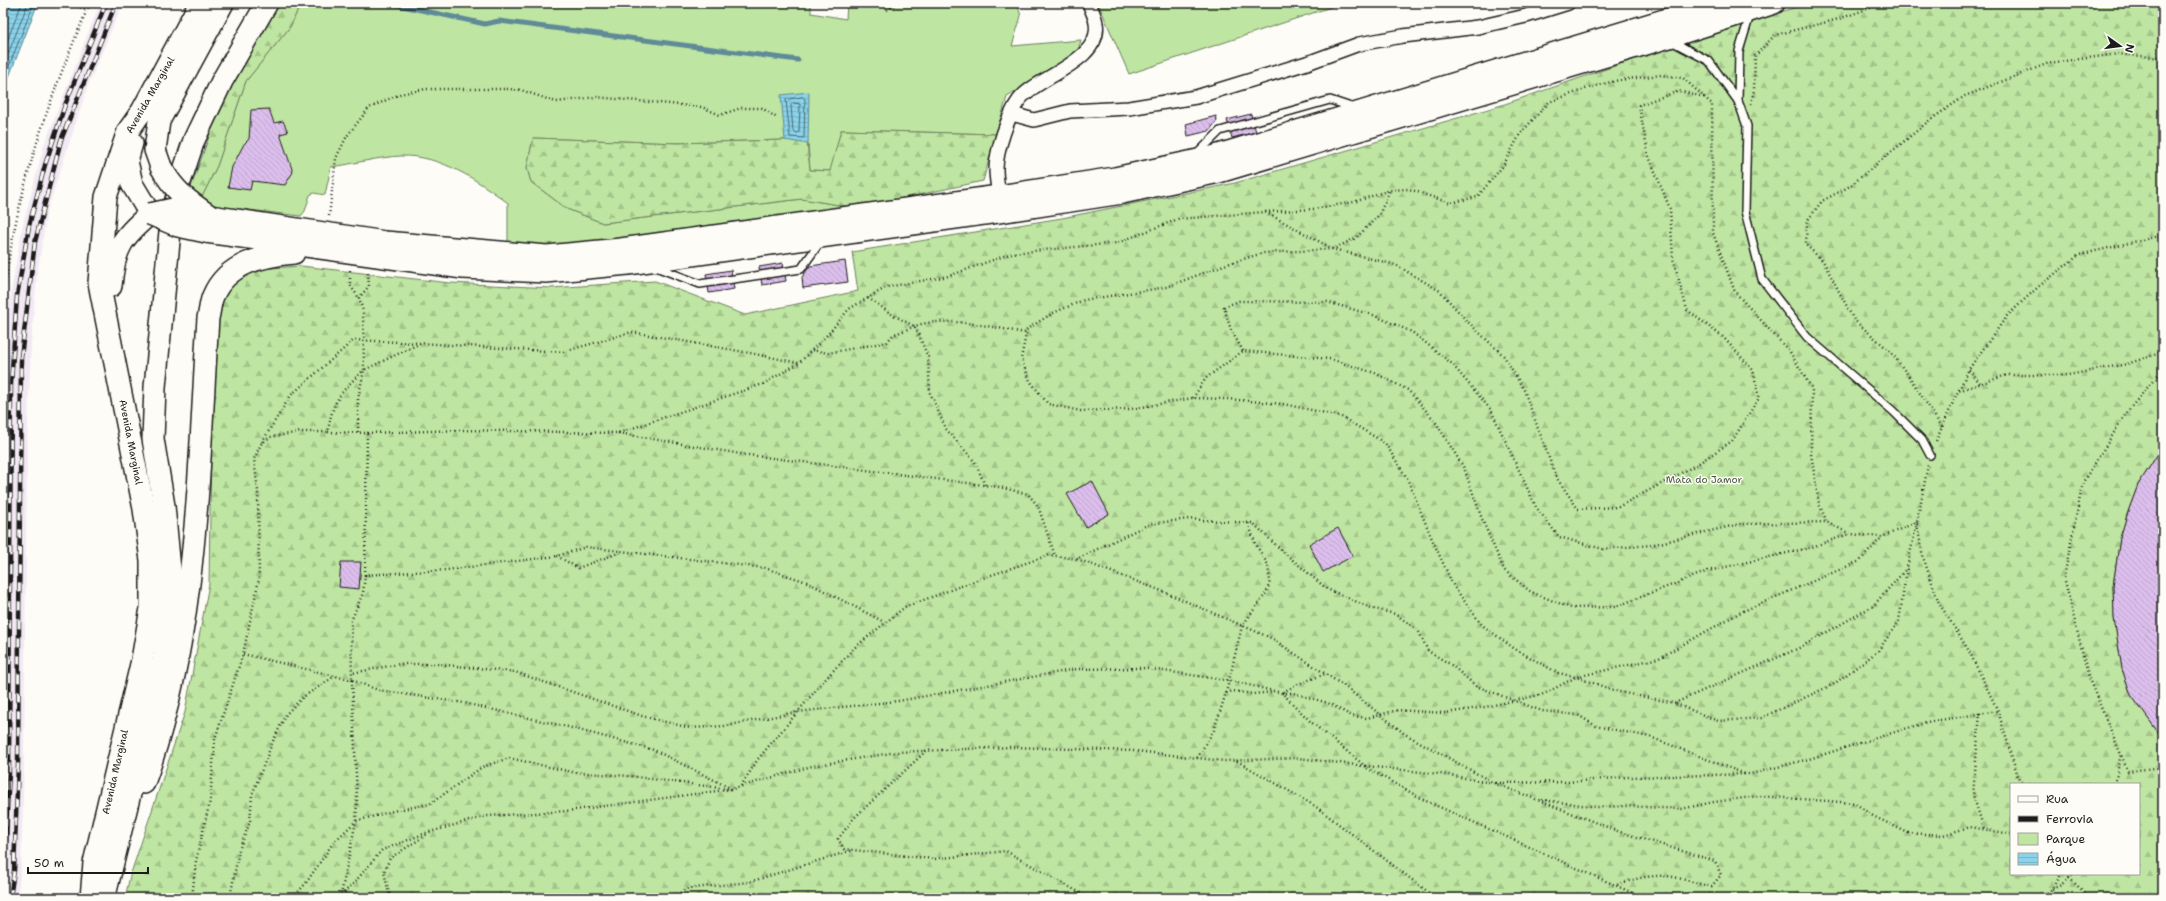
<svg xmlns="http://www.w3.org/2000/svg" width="2166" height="901" font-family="'Shantell Sans',sans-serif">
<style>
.built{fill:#f3e9f4}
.green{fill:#bee5a1;stroke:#6d805e}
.forest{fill:url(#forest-firs);stroke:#6d805e;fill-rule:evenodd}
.water{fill:url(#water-rules);stroke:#5e8a98}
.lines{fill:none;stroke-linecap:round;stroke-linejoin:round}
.shore{stroke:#48656f;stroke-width:1}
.stream{stroke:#5e8a98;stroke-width:5}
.building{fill:url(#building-back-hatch);stroke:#1c1c1c}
.lane-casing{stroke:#1c1c1c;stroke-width:10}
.street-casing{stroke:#1c1c1c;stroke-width:16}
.primary-casing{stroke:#1c1c1c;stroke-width:24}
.path{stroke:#1c1c1c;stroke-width:2.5;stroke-dasharray:1 3;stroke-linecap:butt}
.lane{stroke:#fdfcf7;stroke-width:7}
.street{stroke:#fdfcf7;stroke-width:13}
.primary{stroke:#fdfcf7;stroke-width:21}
.rail-casing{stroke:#1c1c1c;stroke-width:4.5}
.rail{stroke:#fdfcf7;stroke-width:3;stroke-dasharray:9;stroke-linecap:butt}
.primary-bridge-casing{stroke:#1c1c1c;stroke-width:24;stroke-linecap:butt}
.primary-bridge{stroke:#fdfcf7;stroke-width:21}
.labels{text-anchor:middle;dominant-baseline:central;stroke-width:3;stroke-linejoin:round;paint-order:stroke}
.street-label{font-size:10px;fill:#1c1c1c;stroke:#fdfcf7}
.park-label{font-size:10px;fill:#4d5844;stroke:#fdfcf7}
</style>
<defs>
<pattern id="forest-firs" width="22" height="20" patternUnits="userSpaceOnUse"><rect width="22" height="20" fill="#bee5a1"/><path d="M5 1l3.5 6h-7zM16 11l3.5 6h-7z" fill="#a3c48a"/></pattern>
<pattern id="water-rules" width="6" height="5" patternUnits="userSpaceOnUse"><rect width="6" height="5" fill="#8ad3eb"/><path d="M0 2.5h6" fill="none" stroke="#76b5c9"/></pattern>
<pattern id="building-back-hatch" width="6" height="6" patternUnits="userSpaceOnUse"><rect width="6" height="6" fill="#dcbeec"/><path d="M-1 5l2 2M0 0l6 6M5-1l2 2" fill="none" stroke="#bca3ca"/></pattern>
</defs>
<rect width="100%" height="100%" fill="#fdfcf7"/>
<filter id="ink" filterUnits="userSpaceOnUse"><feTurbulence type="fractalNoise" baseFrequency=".025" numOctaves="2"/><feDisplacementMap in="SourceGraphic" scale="8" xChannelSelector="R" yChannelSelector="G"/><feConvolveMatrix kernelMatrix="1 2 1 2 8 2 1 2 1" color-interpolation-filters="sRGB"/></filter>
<g filter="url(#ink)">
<path class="built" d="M100,3H123L89,83L47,211L37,275L31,344L27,450L24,761L21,870L17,898H3V382L9,304L22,228L44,145Z"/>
<g class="green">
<path d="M301,3H811V13L846,19L847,3H1017L1021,16L1012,46L1081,40L1077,54L1007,97L996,134L841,130L831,171L810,170L808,144L785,140L678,143L533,138L527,168L531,182L567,209L603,223L802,199L857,208L575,245L508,244V203C477,180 441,155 401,156C378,157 354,164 331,167L325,195L314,193L310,195L305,211L301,216L216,206L201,199L217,166L246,81L290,27Z"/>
<path d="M1098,3H1343L1129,74Z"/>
</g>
<g class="forest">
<path d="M279,3H301L290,27L246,81L217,166L201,199L190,190L216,117L236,77Z"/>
<path d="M1809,3H2163V446L2138,485L2129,509L2120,538L2113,586L2114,618L2122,669L2131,695L2163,739V898H1014L1012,895L909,896V898H125L130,876L185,712L209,584L211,445L216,313L223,294L234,282L257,269L301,266L450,283L551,288L655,281L745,315L858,291L852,252L1062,218L1235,183L1502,105L1655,52ZM2011,784H2139V874H2011Z"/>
<path d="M841,130L996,134L983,181L857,208L802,199L603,223L567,209L531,182L527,168L533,138L678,143L785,140L807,142L810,170L830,171Z"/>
</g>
<g class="water">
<path d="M3,3H38L3,92Z"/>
<path d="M809,92L808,144L785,140L781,95Z"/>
</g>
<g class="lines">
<g class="shore">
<path d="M3,51L22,3"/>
<path d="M3,67L28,3"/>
<path d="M3,81L34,3"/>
<path d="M803,97L805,99L804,138L790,137L786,100Z"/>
<path d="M793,103L800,104L799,132L797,133L793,131L791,105Z"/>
</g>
<path class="stream" d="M389,3L485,24L499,21L798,60"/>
</g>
<g class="building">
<path d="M269,109L274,123L283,121L288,132L280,134L293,172L285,185L252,181L250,190L228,187L232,167L244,144L249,139L251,110Z"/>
<path d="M1251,114L1256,132L1232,138L1227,120Z"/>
<path d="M1216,116L1217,121L1209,131L1188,136L1186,124Z"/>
<path d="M845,261L848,282L803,288L802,277L810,266Z"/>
<path d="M783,263L786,281L762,285L759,267Z"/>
<path d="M731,270L734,289L709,293L706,274Z"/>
<path d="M2163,446V739L2131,695L2122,669L2114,618L2113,586L2120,538L2129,509L2138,485Z"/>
<path d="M1092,481L1109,514L1086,527L1067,494Z"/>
<path d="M1338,528L1353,556L1323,572L1309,544Z"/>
<path d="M341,562H361L359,589L339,587Z"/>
</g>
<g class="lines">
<g class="lane-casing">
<g id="lane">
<path d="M1671,41L1709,61L1738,101L1739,51L1750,15"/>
<path d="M1738,101L1747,126L1745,211L1762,279L1807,337L1893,411L1922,440L1930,455"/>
<path d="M1196,155L1220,131L1330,100L1354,108"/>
<path d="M656,267L700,284L801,269L821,241"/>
</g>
</g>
<g class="street-casing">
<g id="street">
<path d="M1012,114L1034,120L1070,111L1129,108L1196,97L1310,62L1359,44L1403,36L1478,27L1526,16L1568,3"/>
<path d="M999,196C998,188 996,178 996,169C996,152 1008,115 1019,100C1036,77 1103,61 1096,23C1095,16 1091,9 1089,3"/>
</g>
</g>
<g class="primary-casing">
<g id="primary">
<path d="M161,167L155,150L159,121L223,3"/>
<path d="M210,216L385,242L547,256L621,249L999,196L1115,178L1212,157L1720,3"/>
<path d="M206,232L463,268L546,272L628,264L1005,211L1122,193L1219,172L1666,38L1774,3"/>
<path d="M111,286C114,249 122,237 150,214L132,184L127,161L132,143"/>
<path d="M144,783C198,634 198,474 208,318C210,311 210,303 213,296C227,263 262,256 294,253"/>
<path d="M91,898L94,863L142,660L151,608V560L144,509L99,283L106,197L128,131L142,111L200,3"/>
<path d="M106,898V891L163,660L170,610V570L164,506L153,439L155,387L171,221L180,182L194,140L222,81L267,3"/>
</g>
</g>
<g class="path">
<path d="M69,3L87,10"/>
<path d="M887,10L898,3"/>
<path d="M1704,97L1679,91L1639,105L1648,154L1670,209L1673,258L1687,310L1723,337L1753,370L1759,398L1732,441L1696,465L1618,507L1578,509L1556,477L1524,390L1504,356L1466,320L1440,291L1396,265L1333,249L1263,253L1221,266L1167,287L1084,300L1053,313L1027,329L1021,359L1030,381L1048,404L1081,411L1131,409L1193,398L1227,399L1283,404L1340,416L1385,443L1407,478L1432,539L1454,587L1482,625L1515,649L1558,673L1576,677L1659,658L1741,612L1860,561L1882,537"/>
<path d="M1751,104L1754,90L1755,56L1775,35L1839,19L1884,3"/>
<path d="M1265,212L1313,209L1354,202L1390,190L1409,189L1450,203L1477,197L1503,166L1520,134L1549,102L1588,88L1619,80L1661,75L1683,78L1712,104L1713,233L1735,292L1790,352L1812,389L1811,454L1819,504L1827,522"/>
<path d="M329,216L336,158L347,136L369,108L400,94L425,89H507L521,90L556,102L596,97L702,107L720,115L741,108H762L777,118"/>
<path d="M350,270V285L359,298"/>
<path d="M868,298L893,315L914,326"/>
<path d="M3,303C14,197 48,100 90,3"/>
<path d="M812,350L828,353L887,342L893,335L915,326"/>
<path d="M1243,351L1231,330L1224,307L1239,301L1327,302L1373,315L1412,332L1451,363L1491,410L1536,507L1559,537L1603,549L1651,545L1740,524L1827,522L1850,534L1882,537L1917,522L1928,465"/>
<path d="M2163,369L2127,412L2083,482L2064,577L2089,679L2128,771L2163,767"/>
<path d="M1969,370L1981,384"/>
<path d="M1959,390L1969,369L2007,316L2038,287L2079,255L2163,235"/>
<path d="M1193,398L1206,378L1243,351L1330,359L1375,373L1408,390L1435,421L1464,468L1482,519L1504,570L1531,592L1571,608L1615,607L1708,571L1809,548L1849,534"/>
<path d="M1942,427L1908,375L1891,352L1854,320L1823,261L1806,245L1807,221L1822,201L1850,186L1930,120L1965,96L2049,63L2118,54L2163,58"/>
<path d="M328,432L367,433L365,575L446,570L557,556L586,547L765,568L807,582L884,622"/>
<path d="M358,432V399L364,370L421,343L563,352L632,332L750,353L799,363L829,333L849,309L887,287L949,276L1012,253L1117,243L1178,219L1265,212L1333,249L1356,238L1379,215L1390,190"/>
<path d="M367,433L460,430L618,433L763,384L799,363"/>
<path d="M618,433L741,454L999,487L1028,494L1038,506L1055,556"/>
<path d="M1936,441L1958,391L2007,375H2068L2127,364L2163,352"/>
<path d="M262,442L291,395L354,340L420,343"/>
<path d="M985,485L975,462L946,429L930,393L928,357L915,326C946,315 994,328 1026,333"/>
<path d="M1917,524L1923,557L1939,603L1969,651L1998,711L2019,780L2023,784"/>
<path d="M557,556L578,568L621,552"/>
<path d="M1077,559L1162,591L1271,638L1344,686L1405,734L1494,783L1620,832L1715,861L1721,875L1712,886C1697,885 1681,877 1666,876C1649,875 1633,879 1617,885"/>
<path d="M365,575L363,593L351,621L352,680L378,690L464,703L572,728L654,750L732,789"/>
<path d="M243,654L352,680L357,798L356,821L333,843L306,883L293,898"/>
<path d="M1283,692L1298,684L1325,674"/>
<path d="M1226,693L1242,626L1267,592L1270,581L1268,565L1255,543L1248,522"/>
<path d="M1282,693H1293L1328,703L1352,716L1367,718L1398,710L1446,713L1485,707L1544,694L1576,677L1619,692L1675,703L1799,648L1873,606L1907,568"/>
<path d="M1676,704L1718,721L1761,718L1834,684L1878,651L1899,621L1907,568L1917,522"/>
<path d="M1980,713L1973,795L1984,829"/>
<path d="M926,751L854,818L838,839L844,849L934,859L1006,851L1089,898"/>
<path d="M1197,758L1214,730L1226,693L1233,691L1253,694L1274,692"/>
<path d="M1237,761L1315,806L1436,898"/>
<path d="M1365,766L1449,775L1491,783"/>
<path d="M1367,768L1426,801L1644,898"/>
<path d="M1496,783L1568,782L1628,777L1751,774L1809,759L1927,722L1998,711"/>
<path d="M2115,784L2121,753"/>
<path d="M741,786L758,759L822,683L854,648L905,607L977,580L1049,555L1077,559L1149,524L1189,519L1253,523L1282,551L1327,589L1371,608L1395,614L1418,630L1428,651L1450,664L1476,686L1542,711L1578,715L1596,726L1650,737L1745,774"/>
<path d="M1542,800L1597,807L1627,806L1681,809L1714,802L1759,796L1855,803L1873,816L1908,833L1943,835L1970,827L2011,834"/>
<path d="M2069,878L2082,890L2085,898"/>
<path d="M2052,889L2061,885L2073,874"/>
<path d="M341,895L356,821L397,810L430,804L482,767L509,758L572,772L629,776L728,789"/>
<path d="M192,898L196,861L210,801L215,739L243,654L259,579L258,491L254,459L261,444L270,437L301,432H328C332,401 341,391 364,370L363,311L359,298L369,286L368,273"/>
<path d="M230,898L239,850L250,822L252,795L273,741L286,714L303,697L335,676"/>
<path d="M338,898L354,883L382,850L426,833L487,816L567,811L732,789L812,766L897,752L1012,747L1136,751L1224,761L1298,758L1365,766L1311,722L1282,693L1232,681L1143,668L1077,669L898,701L797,712L725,726L690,728L642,716L515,672L437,664H400L352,673"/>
<path d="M390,898L384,872L390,858L428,834"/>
<path d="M674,898L685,889L749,882L853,850"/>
<path d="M2041,898L2052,889L2060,874"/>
</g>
<use href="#lane" class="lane"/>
<use href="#street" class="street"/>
<use href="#primary" class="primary"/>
<g class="rail-casing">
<g id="rail">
<path d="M3,880L9,773L11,384L17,296L29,226L45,165L65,105L106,3"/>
<path d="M10,898L14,871L18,764L21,357L35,242L61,140L116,3"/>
</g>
</g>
<use href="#rail" class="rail"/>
<g class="primary-bridge-casing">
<g id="primary-bridge">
<path d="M161,167C174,191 188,201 210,216"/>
<path d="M150,214L182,207L202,213"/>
<path d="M150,214L178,226L206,232"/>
</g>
</g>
<use href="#primary-bridge" class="primary-bridge"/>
</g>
</g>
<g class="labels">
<g class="street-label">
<text transform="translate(150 95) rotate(-60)">Avenida Marginal</text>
<text transform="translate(131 442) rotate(79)">Avenida Marginal</text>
<text transform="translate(115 772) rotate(-77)">Avenida Marginal</text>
</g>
<g class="park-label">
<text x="1704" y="479">Mata do Jamor</text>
</g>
</g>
<rect width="2166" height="901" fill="none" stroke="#fdfcf7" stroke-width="16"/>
<rect x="8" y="8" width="2150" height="885" fill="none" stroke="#1c1c1c" stroke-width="1.5" filter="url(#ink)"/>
<rect x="2010" y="783" width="130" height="92" fill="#fdfcf7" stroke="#a3a29f"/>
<rect x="2018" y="796" width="20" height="6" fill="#fdfcf7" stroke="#a3a29f"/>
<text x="2046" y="803" font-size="12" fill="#1c1c1c">Rua</text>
<rect x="2018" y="816" width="20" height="6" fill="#1c1c1c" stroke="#a3a29f"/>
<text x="2046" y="823" font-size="12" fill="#1c1c1c">Ferrovia</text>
<rect x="2018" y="833" width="20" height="12" fill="#bee5a1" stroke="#a3a29f"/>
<text x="2046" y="843" font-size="12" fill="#1c1c1c">Parque</text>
<rect x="2018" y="853" width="20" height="12" fill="url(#water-rules)" stroke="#a3a29f"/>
<text x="2046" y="863" font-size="12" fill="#1c1c1c">Água</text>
<g transform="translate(2120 46) rotate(104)" stroke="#fdfcf7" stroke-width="3" paint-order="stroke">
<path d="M0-3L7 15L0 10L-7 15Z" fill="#1c1c1c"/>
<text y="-6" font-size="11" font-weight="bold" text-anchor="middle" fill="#1c1c1c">N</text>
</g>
<path d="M28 867v6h120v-6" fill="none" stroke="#1c1c1c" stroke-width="2"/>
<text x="34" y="867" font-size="12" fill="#1c1c1c" stroke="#fdfcf7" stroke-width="3" paint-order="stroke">50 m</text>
</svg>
